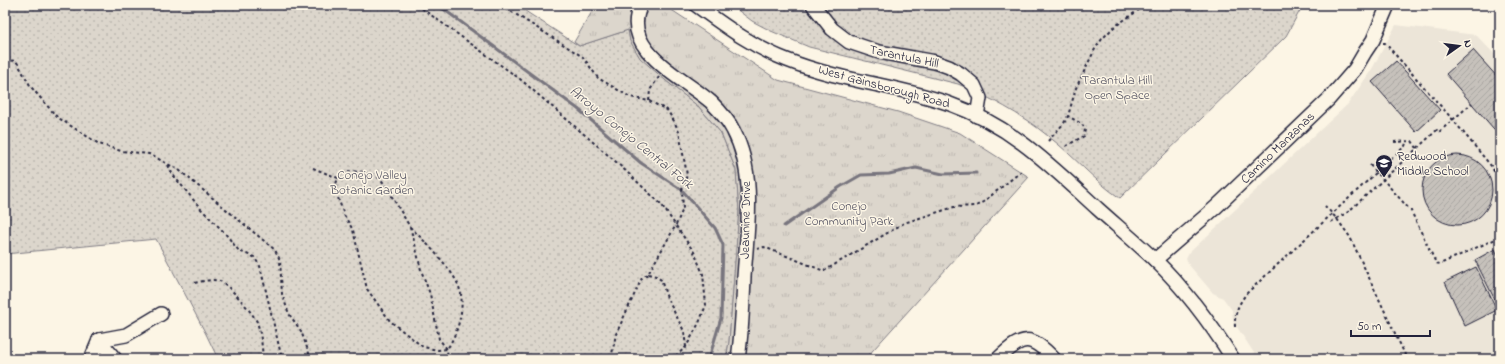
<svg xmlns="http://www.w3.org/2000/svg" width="1505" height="364" font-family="'Indie Flower',sans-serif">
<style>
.built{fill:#ece5d8}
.grass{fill:url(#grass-dots);stroke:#7f7c84}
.park{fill:url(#park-tufts);stroke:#7f7c84}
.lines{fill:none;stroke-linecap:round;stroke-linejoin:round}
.stream{stroke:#78757e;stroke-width:3}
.building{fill:url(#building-hatch);stroke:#22223b}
.minor-casing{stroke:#22223b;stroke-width:16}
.path{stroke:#22223b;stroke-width:2;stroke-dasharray:3 3;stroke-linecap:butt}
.minor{stroke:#fcf5e5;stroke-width:13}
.labels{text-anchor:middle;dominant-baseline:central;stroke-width:3;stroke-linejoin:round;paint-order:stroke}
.street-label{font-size:13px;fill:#22223b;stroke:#fcf5e5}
.park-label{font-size:13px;fill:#504f5f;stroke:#fcf5e5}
.poi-label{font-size:13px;fill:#22223b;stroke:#fcf5e5;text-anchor:start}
.water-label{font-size:14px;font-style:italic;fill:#545362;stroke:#fcf5e5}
</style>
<defs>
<pattern id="grass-dots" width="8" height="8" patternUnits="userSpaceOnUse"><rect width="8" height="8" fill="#dcd6cc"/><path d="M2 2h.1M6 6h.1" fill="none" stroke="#bcb7b0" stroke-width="1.8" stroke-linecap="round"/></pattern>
<pattern id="park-tufts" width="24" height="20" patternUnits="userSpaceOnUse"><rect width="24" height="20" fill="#dcd6cc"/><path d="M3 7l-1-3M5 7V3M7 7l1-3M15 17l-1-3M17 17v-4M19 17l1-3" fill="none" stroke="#bcb7b0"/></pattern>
<pattern id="building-hatch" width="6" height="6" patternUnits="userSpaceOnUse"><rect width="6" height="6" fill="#c6c1bb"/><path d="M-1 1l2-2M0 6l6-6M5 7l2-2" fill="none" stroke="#aaa6a2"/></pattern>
</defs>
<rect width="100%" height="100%" fill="#fcf5e5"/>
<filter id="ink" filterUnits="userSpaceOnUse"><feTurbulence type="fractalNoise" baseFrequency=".025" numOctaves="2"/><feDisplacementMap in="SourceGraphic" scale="8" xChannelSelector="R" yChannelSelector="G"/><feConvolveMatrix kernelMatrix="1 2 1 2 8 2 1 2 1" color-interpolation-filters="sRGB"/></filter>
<g filter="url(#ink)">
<path class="built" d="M1396,25L1476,35L1500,60V359H1258L1233,321L1232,310L1223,298L1213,293L1189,265L1186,259L1189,253L1348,104L1372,69Z"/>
<g class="grass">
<path d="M5,5H516L579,46L628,30L630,41L665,80L699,107L721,133L736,170L739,211L729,342L726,359H218L206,334L156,239L5,254Z"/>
<path d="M731,5H1303L1286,36L1120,198C1093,180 1073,155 1048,136C1021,114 989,97 958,84L809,47L771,31L752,21Z"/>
</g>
<path class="park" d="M596,5H664L778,80L898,112L960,133L1029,177L865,359H726L729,342L739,211L736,170L721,133L699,107L665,80L640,58L630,41L628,30L579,46L574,42Z"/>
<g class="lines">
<g class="stream">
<path d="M438,5L578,109L641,163L682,190L715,228L723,245L721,318L709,359"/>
<path d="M784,226L840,187L861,175L889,174L916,168L943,174L976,173"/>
</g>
</g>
<g class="building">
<path d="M1473,50L1500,80V136L1446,74Z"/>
<path d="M1396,61L1440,110L1416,132L1372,82Z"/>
<circle cx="1457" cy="190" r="35"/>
<path d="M1495,249L1500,260V310L1475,260Z"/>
<path d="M1476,267L1497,310L1465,326L1445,282Z"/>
</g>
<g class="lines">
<g class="minor-casing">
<g id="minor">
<path d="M641,5C618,49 685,79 711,102C719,110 728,120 733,130C757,175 747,229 744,277C743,304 742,332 738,359"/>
<path d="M696,5C725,26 753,47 787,60C839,81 897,85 950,104C1012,126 1051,166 1098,209C1117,226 1137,243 1155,260C1185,289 1211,324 1233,359"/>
<path d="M813,5L832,29L849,42L879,52L935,62L949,67L961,74L974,85L980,98L977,116"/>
<path d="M1155,260L1216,207L1329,99L1355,69L1365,52L1373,40L1388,5"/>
<path d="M99,340L126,335L161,314"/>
<path d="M99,340L115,359"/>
<path d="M91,359L99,340"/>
<path d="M998,359C1023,335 1030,334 1054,359"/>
</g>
</g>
<g class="path">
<path d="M417,5L520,79L615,161L661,204L694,252L703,274L706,305L699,323L686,347L672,359"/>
<path d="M501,5L583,57L598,78L630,97L649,101L667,110L674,121L679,132L687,175L682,190L683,209L676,225L648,274L642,278L616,334L611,359"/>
<path d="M1383,43H1385L1453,120L1492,167L1500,184"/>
<path d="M5,60L16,61L18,64L31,87L57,117L99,144L121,151L149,154L179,170L275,250L280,260L282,294L289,314L301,331L310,356L313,359"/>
<path d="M649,101L650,90L659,77"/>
<path d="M1048,141L1064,123L1068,116L1076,88L1095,49L1102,39L1114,27L1146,5"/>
<path d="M1394,142L1412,141L1417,148"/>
<path d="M1066,146L1084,136L1085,129L1082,124L1068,116"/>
<path d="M168,165L173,175L201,209L224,232L239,251L254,257L260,266L282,359"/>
<path d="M1370,165L1411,211L1436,263L1440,264L1500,237"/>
<path d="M313,168L338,178"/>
<path d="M1325,206L1337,219L1350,237L1407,359"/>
<path d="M1331,222L1348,212L1437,130L1439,132L1472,103"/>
<path d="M410,227C423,239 454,271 459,287C466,306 458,333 447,349L438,350L423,347L390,321L367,289L353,230L344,215L336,192V184L338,178L347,171L362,172L380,178L385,185L410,227L415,244L421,270L430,294L439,339L447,349L448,359"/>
<path d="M757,249L764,247L824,271L904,223L954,207L976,206L983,202L1023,170"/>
<path d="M648,274L656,276L661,280L667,298L684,331L686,347"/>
<path d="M195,283C202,281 216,278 222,282C231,288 253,313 257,322C261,334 262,346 263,359"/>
<path d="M1235,327C1234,313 1239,303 1247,293L1405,146L1407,141"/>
</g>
<use href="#minor" class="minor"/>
</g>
</g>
<defs>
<g id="school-pin" transform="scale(0.9)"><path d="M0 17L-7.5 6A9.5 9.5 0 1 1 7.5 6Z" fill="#22223b" stroke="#fcf5e5"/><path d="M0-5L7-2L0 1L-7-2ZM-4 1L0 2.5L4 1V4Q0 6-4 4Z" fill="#fff"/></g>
</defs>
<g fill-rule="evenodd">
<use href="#school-pin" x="1384" y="163"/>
</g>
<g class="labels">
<g class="street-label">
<text transform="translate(904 57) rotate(12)">Tarantula Hill</text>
<text transform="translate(884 87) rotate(15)">West Gainsborough Road</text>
<text transform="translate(1278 148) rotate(-44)">Camino Manzanas</text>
<text transform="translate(746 220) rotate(-89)">Jeaunine Drive</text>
</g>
<g class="park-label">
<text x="1117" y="80">Tarantula Hill<tspan x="1117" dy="15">Open Space</tspan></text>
<text x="372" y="175">Conejo Valley<tspan x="372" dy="15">Botanic Garden</tspan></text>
<text x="849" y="206">Conejo<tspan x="849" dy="15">Community Park</tspan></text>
</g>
<g class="poi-label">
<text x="1397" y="156">Redwood<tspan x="1397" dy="15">Middle School</tspan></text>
</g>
<g class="water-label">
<text transform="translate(631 138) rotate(39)">Arroyo Conejo Central Fork</text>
</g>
</g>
<rect width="1505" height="364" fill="none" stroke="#fcf5e5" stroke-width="20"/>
<rect x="10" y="10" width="1485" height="344" fill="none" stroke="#22223b" stroke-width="1.5" filter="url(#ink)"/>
<g transform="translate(1459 46) rotate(76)" stroke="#fcf5e5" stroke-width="3" paint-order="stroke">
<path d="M0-3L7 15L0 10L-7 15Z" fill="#22223b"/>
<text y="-6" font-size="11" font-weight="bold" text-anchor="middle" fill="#22223b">N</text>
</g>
<path d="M1351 330v6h79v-6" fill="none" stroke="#22223b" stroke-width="2"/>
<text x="1357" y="330" font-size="12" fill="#22223b" stroke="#fcf5e5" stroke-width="3" paint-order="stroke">50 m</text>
</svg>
